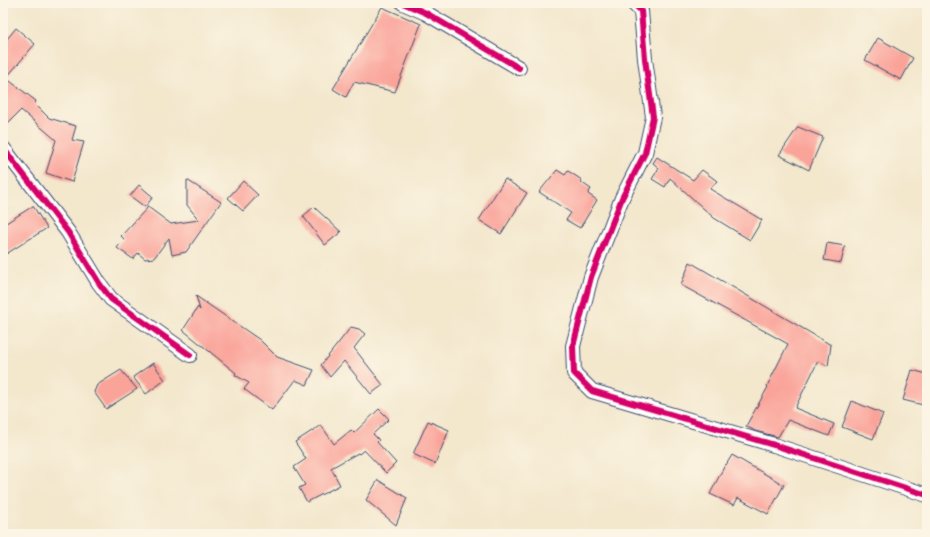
<svg xmlns="http://www.w3.org/2000/svg" width="930" height="537" font-family="'Gentium Book Plus',serif">
<style>
.building{fill:#faa399}
.lines{fill:none;stroke-linecap:round;stroke-linejoin:round}
.minor-casing{stroke:#3b4b6e;stroke-width:16}
.minor{stroke:#fff;stroke-width:14}
.cycleway-casing{stroke:#fcf5e5;stroke-width:8}
.cycleway{stroke:#d6006c;stroke-width:6}
</style>
<rect width="100%" height="100%" fill="#fcf5e5"/>
<filter id="ink" filterUnits="userSpaceOnUse"><feTurbulence type="fractalNoise" baseFrequency=".025" numOctaves="2"/><feDisplacementMap in="SourceGraphic" scale="8" xChannelSelector="R" yChannelSelector="G"/><feConvolveMatrix kernelMatrix="1 2 1 2 8 2 1 2 1" color-interpolation-filters="sRGB"/></filter>
<filter id="wash" filterUnits="userSpaceOnUse"><feTurbulence type="fractalNoise" baseFrequency=".012" numOctaves="4" result="noise"/><feDisplacementMap in="SourceGraphic" scale="16" xChannelSelector="R" yChannelSelector="G"/><feGaussianBlur stdDeviation="0.9" result="paint"/><feColorMatrix in="noise" values="0 0 0 0 0 0 0 0 0 0 0 0 0 0 0 0 0 1.4 0 .05"/><feComposite in="paint" operator="in"/></filter>
<g filter="url(#wash)">
<rect width="100%" height="100%" fill="#f3e7cc"/>
<g id="blocks">
<g class="building">
<path d="M382,7L421,24L395,92L354,82L346,97L333,89Z"/>
<path d="M16,28L35,44L6,78L36,101L35,104L49,118L76,126L72,140L84,142L72,182L46,173L56,140L21,110L3,128V44Z"/>
<path d="M878,38L913,58L901,80L865,60Z"/>
<path d="M798,127L823,137L809,170L779,155Z"/>
<path d="M657,157L693,180L702,170L717,181L710,189L762,220L750,240L714,218L670,178L665,187L652,179L659,168L653,163Z"/>
<path d="M557,170L565,175L568,171L582,180L581,182L591,189L588,194L597,200L580,228L566,220L571,213L539,192Z"/>
<path d="M505,179L527,193L501,234L479,220Z"/>
<path d="M187,180L221,202L186,252L172,255L169,238L154,258L145,259L138,253L133,259L117,248L124,239L121,236L148,207L171,224L199,220L187,205Z"/>
<path d="M243,181L258,195L243,211L228,198Z"/>
<path d="M139,185L153,197L145,207L130,196Z"/>
<path d="M33,206L47,228L3,256V225Z"/>
<path d="M314,207L341,232L325,245L303,216Z"/>
<path d="M827,243L845,246L841,263L824,260Z"/>
<path d="M690,262L831,345L828,366L818,361L795,408L834,424L829,436L788,420L778,437L755,431L746,426L768,387L767,386L788,344L681,285Z"/>
<path d="M196,296L260,340L277,357L314,370L307,385L295,380L272,410L244,389L249,383L235,375L236,373L183,330L198,307L200,310Z"/>
<path d="M351,327L359,329L365,334L354,348L383,385L371,394L344,361L330,377L321,365Z"/>
<path d="M153,363L165,380L146,394L133,377Z"/>
<path d="M121,370L137,389L106,409L94,392L97,385Z"/>
<path d="M912,370L927,374V406L903,400Z"/>
<path d="M852,401L883,414L873,439L842,427Z"/>
<path d="M379,409L389,419L373,434L379,440L377,442L396,463L386,473L364,450L359,454L358,453L331,468L340,485L307,502L299,488L305,485L294,467L306,459L295,442L321,425L334,444L351,430L354,433Z"/>
<path d="M428,421L449,430L435,464L413,454Z"/>
<path d="M732,455L784,485L768,514L738,498L734,505L710,494L725,465H726Z"/>
<path d="M378,480L407,498L396,525L366,500Z"/>
</g>
</g>
</g>
<g filter="url(#ink)">
<use href="#blocks" fill-opacity="0" stroke="#3b4b6e" stroke-width="1"/>
<g class="lines">
<g class="minor-casing">
<g id="minor">
<path d="M403,3L426,13L519,68"/>
<path d="M633,3L641,11L645,59L653,117L645,153L622,198L591,277L573,346L574,373L592,391L774,445L927,495"/>
<path d="M3,148L68,232L99,283L111,299L190,355"/>
</g>
</g>
<use href="#minor" class="minor"/>
<g class="cycleway-casing">
<g id="cycleway">
<path d="M403,3L426,13L519,68"/>
<path d="M633,3L641,11L645,59L653,117L645,153L622,198L591,277L573,346L574,373L592,391L774,445L927,495"/>
<path d="M3,148L68,232L99,283L111,299L190,355"/>
</g>
</g>
<use href="#cycleway" class="cycleway"/>
</g>
</g>
<rect width="930" height="537" fill="none" stroke="#fcf5e5" stroke-width="16"/>
</svg>
